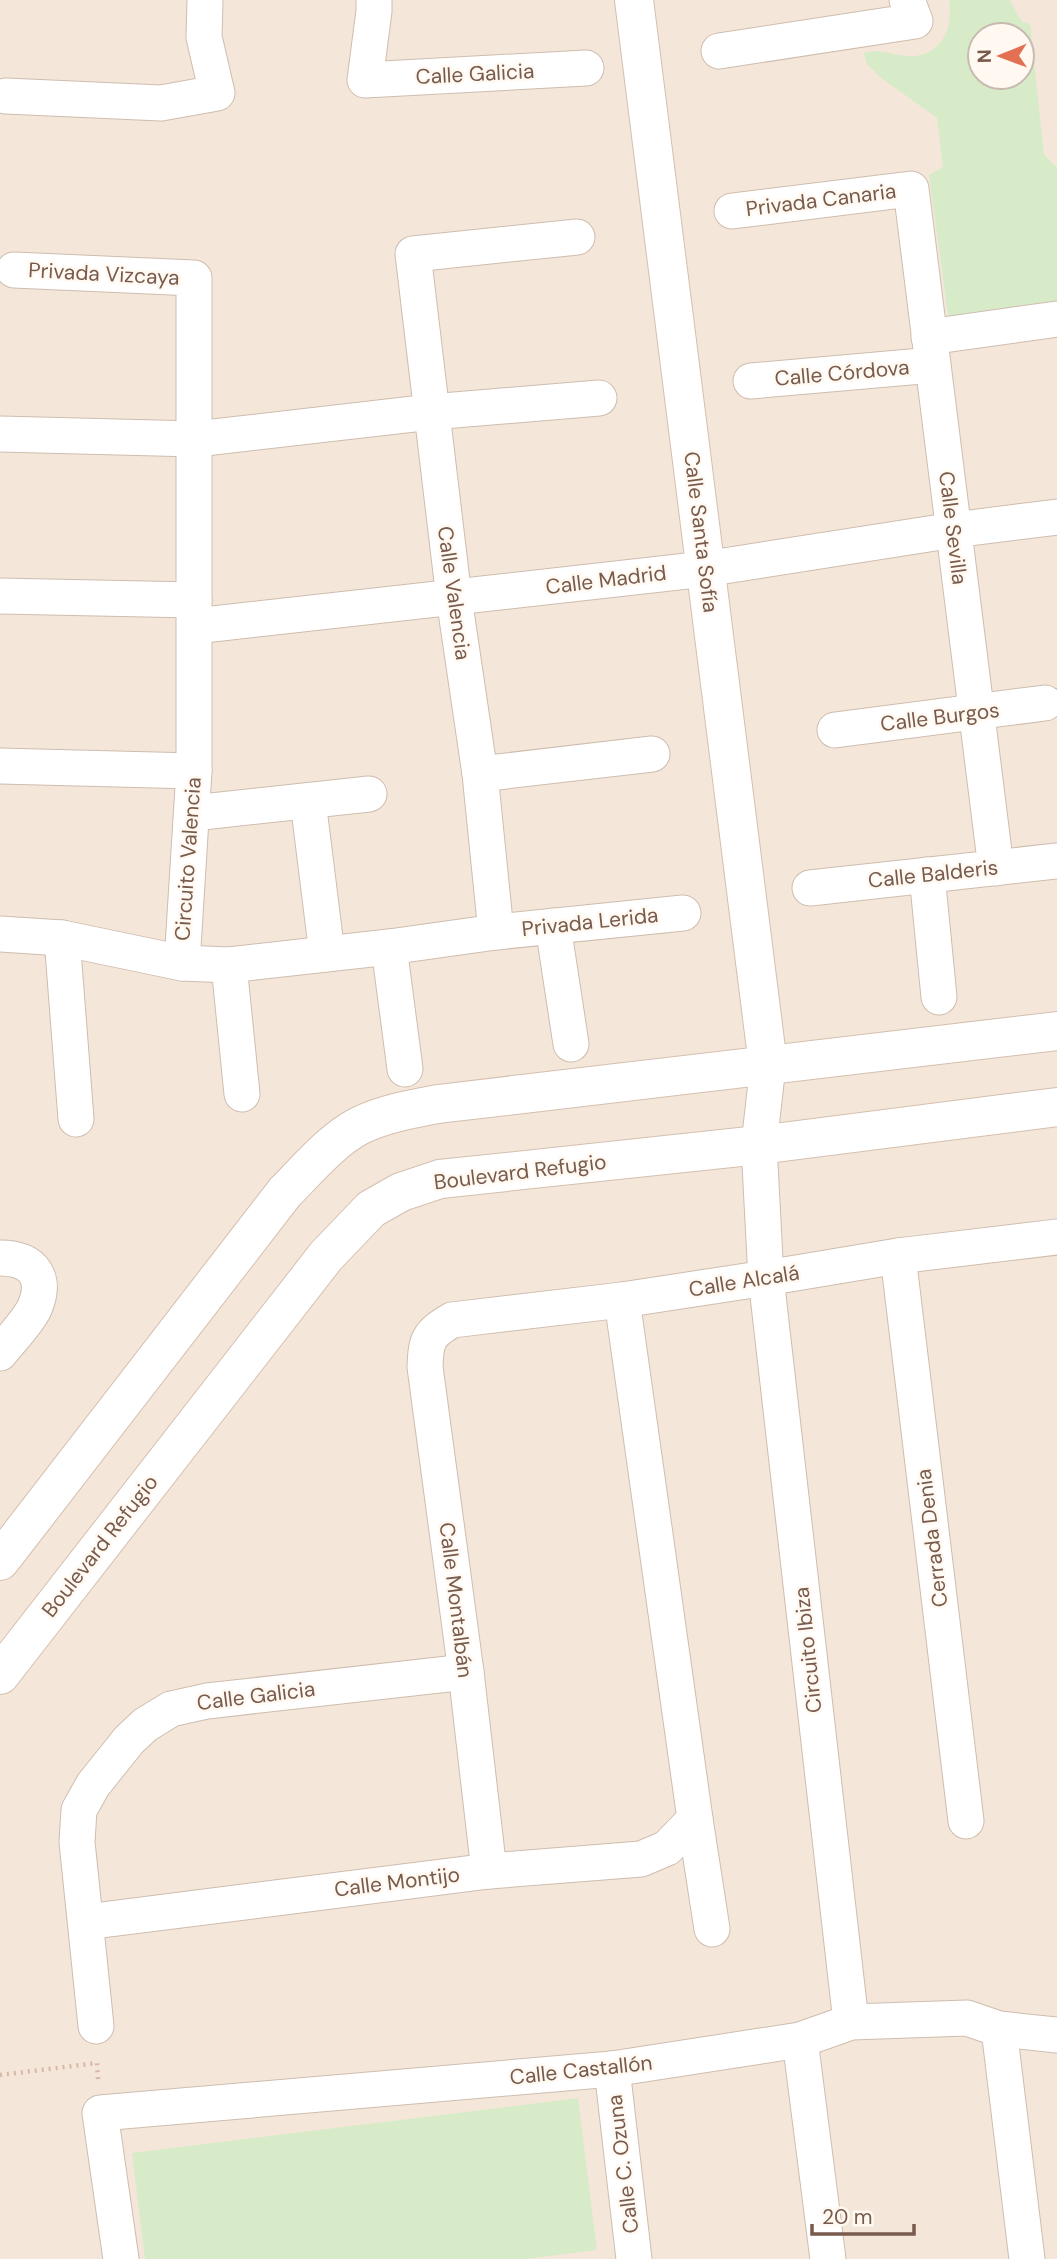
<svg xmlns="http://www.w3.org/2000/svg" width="1057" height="2259" font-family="'DM Sans',sans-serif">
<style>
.residential{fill:#f4e7d9;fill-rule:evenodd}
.green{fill:#d7ebc8;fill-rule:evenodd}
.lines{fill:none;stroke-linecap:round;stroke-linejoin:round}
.street-casing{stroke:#cfbdaf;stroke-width:37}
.secondary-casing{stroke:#d5bfaf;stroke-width:40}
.path{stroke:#d7b7a5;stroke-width:4.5;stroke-dasharray:2 5;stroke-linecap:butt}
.street{stroke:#fff;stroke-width:35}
.secondary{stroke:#fff;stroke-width:38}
.labels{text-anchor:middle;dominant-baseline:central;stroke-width:5;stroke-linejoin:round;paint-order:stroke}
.street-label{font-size:21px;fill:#785b4d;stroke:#fff9f1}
</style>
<rect width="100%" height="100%" fill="#fcf5ea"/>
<path class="residential" d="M0,0H1057V2259H0ZM980,35H1022V77H980Z"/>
<g class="green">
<path d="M949,0H1010L1022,22L1030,24L1044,155L1057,167V307L949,322L929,175L943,167L937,118L880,77L867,64L864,53C879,48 892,55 907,56C940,58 954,29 949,0ZM980,35H1022V77H980Z"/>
<path d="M578,2098L597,2250L526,2259H145L132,2153Z"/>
</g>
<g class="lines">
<g class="street-casing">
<g id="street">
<path d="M374,0V11L365,80L586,68"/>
<path d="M719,51L915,21L907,0"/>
<path d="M6,96L161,103L217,93L204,37L205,0"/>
<path d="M732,211L911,189L996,868"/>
<path d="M14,270L194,278V771L182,963"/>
<path d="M929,337L1057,319"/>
<path d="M751,381L933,365"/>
<path d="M0,434L196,439L431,412L599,398"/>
<path d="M0,596L194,600"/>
<path d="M195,626L705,569L954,530L1057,517"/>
<path d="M835,730L1045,703"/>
<path d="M0,766L194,771"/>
<path d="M480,774L652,754"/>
<path d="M308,801L327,954"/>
<path d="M193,813L369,794"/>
<path d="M927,875L939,997"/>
<path d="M810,888L1057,861"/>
<path d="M553,926L571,1044"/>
<path d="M496,932L480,774L454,598L413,254L577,237"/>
<path d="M0,934L62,938L182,963L229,965L389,947L496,932L683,913"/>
<path d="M62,938L76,1119"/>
<path d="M389,947L405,1069"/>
<path d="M229,965L242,1094"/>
<path d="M768,1065L759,1145L766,1278L851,2022"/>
<path d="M898,1256L966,1821"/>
<path d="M0,1258C33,1258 48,1277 34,1309C26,1324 11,1339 0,1353"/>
<path d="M622,1300L695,1819L712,1929"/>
<path d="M489,1871L466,1672L425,1367C426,1340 428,1334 452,1320L622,1300L766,1278L898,1256L1057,1237"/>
<path d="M86,1922L489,1871L641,1859L667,1848L695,1819"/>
<path d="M96,2026L77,1842L79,1810L93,1785L129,1740L145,1725L171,1709L207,1701L466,1672"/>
<path d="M999,2029L1027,2259"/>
<path d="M800,2040L828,2259"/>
<path d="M612,2069L634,2259"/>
<path d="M121,2259L100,2113L612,2069L800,2040L851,2022L967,2018L999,2029L1057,2035"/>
</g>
</g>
<g class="secondary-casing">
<g id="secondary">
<path d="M634,0L768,1065"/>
<path d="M0,1561L285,1192C306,1171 332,1140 359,1126C383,1114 411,1109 438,1104L1057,1031"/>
<path d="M0,1675L326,1256L371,1209L401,1192L440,1179L759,1145L1057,1107"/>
</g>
</g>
<path class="path" d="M0,2075L97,2063L98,2080"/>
<use href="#street" class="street"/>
<use href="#secondary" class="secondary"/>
</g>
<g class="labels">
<g class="street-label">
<text transform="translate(475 74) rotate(-3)">Calle Galicia</text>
<text transform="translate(821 200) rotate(-7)">Privada Canaria</text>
<text transform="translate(104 274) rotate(3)">Privada Vizcaya</text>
<text transform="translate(842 373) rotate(-5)">Calle Córdova</text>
<text transform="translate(953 528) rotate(83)">Calle Sevilla</text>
<text transform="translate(701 532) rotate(83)">Calle Santa Sofía</text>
<text transform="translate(606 580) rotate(-7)">Calle Madrid</text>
<text transform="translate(454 593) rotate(82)">Calle Valencia</text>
<text transform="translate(940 717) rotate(-7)">Calle Burgos</text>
<text transform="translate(188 859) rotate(-86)">Circuito Valencia</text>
<text transform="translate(933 874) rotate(-6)">Calle Balderis</text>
<text transform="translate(590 922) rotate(-6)">Privada Lerida</text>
<text transform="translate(520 1172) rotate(-7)">Boulevard Refugio</text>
<text transform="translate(744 1281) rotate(-9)">Calle Alcalá</text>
<text transform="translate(932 1538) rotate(-97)">Cerrada Denia</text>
<text transform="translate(100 1546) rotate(-52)">Boulevard Refugio</text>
<text transform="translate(456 1600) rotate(83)">Calle Montalbán</text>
<text transform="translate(808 1650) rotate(-96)">Circuito Ibiza</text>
<text transform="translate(256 1696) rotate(-7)">Calle Galicia</text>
<text transform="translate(397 1882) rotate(-7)">Calle Montijo</text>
<text transform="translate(581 2070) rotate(-6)">Calle Castallón</text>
<text transform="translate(623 2164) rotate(-97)">Calle C. Ozuna</text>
</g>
</g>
<g transform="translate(1001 56) rotate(269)"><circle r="33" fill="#fff9f1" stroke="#c9baaf" stroke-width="2"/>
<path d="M0-5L12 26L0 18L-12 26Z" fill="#e37053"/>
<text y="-10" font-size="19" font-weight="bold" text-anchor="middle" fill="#785b4d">N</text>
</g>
<path d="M812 2224v10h102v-10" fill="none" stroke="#785b4d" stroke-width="3.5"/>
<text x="822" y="2224" font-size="21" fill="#785b4d" stroke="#fff9f1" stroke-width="5" paint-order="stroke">20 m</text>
</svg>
